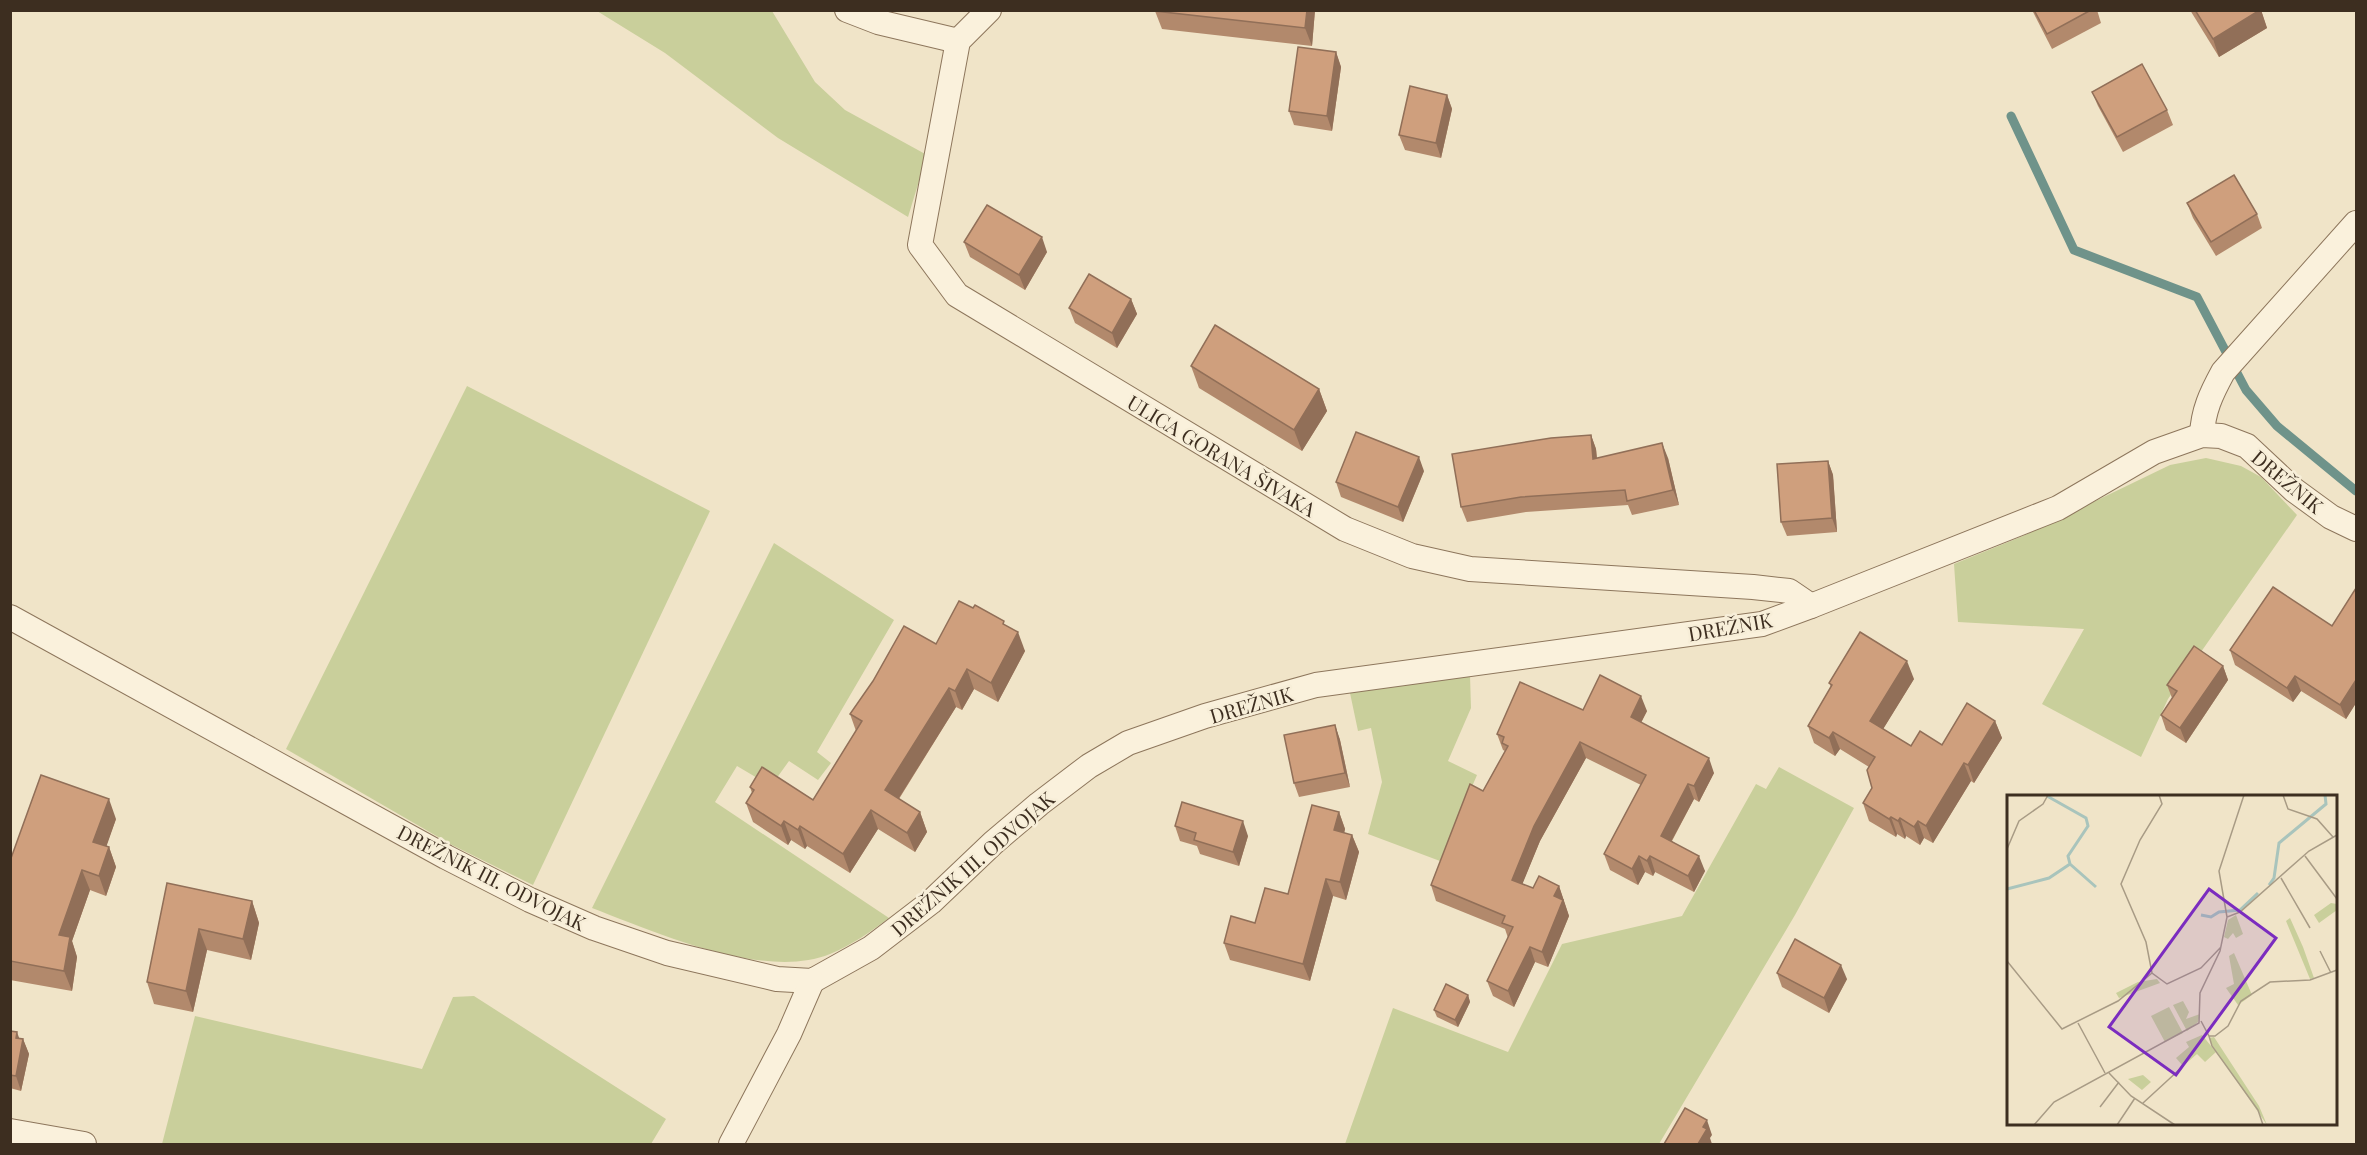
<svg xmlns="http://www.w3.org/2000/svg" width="2367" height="1155" font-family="'Playfair Display',serif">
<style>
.green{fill:#c9cf9b}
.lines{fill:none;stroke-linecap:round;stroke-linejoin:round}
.stream{stroke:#6f938a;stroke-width:9}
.minor-casing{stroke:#8d765c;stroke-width:26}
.minor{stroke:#faf1dc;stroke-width:24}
.wall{fill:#b2896c}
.shaded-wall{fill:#916f58}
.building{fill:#cf9f7d;stroke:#916f58;stroke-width:1.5}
.labels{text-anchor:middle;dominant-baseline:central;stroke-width:5;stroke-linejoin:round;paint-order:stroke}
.street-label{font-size:20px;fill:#3d2e20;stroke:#f7eed8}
.inset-river{fill:none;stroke:#a9c4bc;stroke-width:3}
.inset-road{fill:none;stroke:#a89b85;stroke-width:1.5}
.view{fill:#7b2cbf;fill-opacity:0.15;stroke:#7b2cbf;stroke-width:3}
.inset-edge{fill:none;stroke:#3d2e20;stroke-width:3}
</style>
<rect width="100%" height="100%" fill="#f0e4c8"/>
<g class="green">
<path d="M597,11H772L815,82L845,110L927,155L908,217L778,138L665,53Z"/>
<path d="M467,386L710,511L533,885L452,845L286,749Z"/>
<path d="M2206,458L2241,466L2261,477L2297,515L2168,699L2141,757L2042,704L2084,629L1958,622L1954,564L2023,536L2170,465Z"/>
<path d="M774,543L894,620L817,752L831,763L818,780L789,761L771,786L737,766L715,802L889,918C870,932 852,945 830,954C764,981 655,932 592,908Z"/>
<path d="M1470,675L1471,708L1448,761L1477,775L1440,861L1368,834L1382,782L1371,728L1358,731L1350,693Z"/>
<path d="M1779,767L1854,808L1795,915L1659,1144H1345L1393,1008L1508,1052L1562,944L1682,916L1756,784L1766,789Z"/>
<path d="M474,996L666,1119L651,1144H162L195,1016L422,1069L453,997Z"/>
</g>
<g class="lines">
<path class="stream" d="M2011,116L2074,250L2197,297L2246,390L2277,426L2356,491"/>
<g class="minor-casing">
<g id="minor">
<path d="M847,10L878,22L958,41"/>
<path d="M989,10L958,41L920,245L957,295L1345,529L1412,556L1470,569L1753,587L1789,591L1811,606"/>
<path d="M2202,435C2203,411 2211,394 2223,372L2356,223"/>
<path d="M10,617L446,857L530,900L594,928L667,953L777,979L812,981L871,948L931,902L993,843L1039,804L1089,766L1128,743L1205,716L1316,685L1762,624L1811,606L2058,508L2154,452L2202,435L2221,436L2247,446L2294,490L2331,517L2356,529"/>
<path d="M10,1131L84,1144"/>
<path d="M731,1144L789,1034L812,981"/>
</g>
</g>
<use href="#minor" class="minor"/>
</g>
<g class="wall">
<path d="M1315,10L1312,46L1162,29L1155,11Z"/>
<path d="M2032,10H2097L2101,23L2052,49Z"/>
<path d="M2190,10H2261L2267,28L2219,57Z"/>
<path d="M1336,52L1341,67L1332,131L1294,125L1289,111Z"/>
<path d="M2092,92L2167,110L2173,125L2123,152L2098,106Z"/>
<path d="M1447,95L1452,109L1441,158L1405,150L1399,135Z"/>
<path d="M2187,203L2257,214L2262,228L2216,256L2193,218Z"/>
<path d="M964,242L1047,252L1025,290L970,257Z"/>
<path d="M1131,299L1137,314L1117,348L1075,323L1069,308Z"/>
<path d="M1191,366L1319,389L1327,411L1302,451L1199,388Z"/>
<path d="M1591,435L1596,449L1597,458H1668L1679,505L1632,515L1628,505L1526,512L1467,522L1461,507Z"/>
<path d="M1828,461L1833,475L1837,532L1787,536L1781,522Z"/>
<path d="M1424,471L1403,522L1341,497L1336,482Z"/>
<path d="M2356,588V703L2346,719L2301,691L2293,702L2235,665L2230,650L2332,626Z"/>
<path d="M1006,626L1025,651L998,702L974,689L962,710L956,707L899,799L920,812L927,832L915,852L878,829L850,873L807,846L805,849L791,840L788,845L753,822L746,803L752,793L750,787L813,800L856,731L850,714L873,681L936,644Z"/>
<path d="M2223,666L2228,680L2186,743L2166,730L2161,715L2172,698L2167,685Z"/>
<path d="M1914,679L1883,729L1911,746L1942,745L1995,721L2002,738L1974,783L1971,781L1933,843L1924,838L1920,845L1906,836L1905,839L1897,834L1896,837L1869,821L1863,803L1872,788L1869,767L1840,749L1835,756L1814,743L1808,726L1831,687L1829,683Z"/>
<path d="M1583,710L1647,711L1641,723L1714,773L1699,802L1694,799L1672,841L1705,871L1694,892L1655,872L1653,876L1645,872L1638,885L1610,870L1604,854L1641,785L1586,758L1540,841L1522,884L1533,888L1559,886L1569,916L1548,967L1535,962L1514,1007L1493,996L1487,981L1508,938L1505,929L1436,901L1431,885L1505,751L1503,750L1497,734Z"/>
<path d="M1335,725L1340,740L1350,787L1299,797L1294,783Z"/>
<path d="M1339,812L1345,829L1344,833L1352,835L1359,852L1346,900L1333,896L1310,981L1230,960L1224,943L1255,923L1288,894Z"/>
<path d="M116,819L106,846L109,847L116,867L106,896L90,890L72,941L77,957L72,991L10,980V861Z"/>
<path d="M1175,826L1248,836L1239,866L1200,854L1197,846L1180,841Z"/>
<path d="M167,883L252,901L259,923L251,960L207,950L193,1012L154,1004L147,982Z"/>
<path d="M1777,973L1847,979L1829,1013L1782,987Z"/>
<path d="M1468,995L1470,1002L1458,1027L1437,1017L1434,1010Z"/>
<path d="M10,1031L19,1038L23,1039L29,1054L21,1091L10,1088Z"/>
</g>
<g class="shaded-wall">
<path d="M1307,10H1315L1312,46L1305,28Z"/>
<path d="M2260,10H2261L2267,28L2219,57L2213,39Z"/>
<path d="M1336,52L1341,67L1332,131L1327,116Z"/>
<path d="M1447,95L1452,109L1441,158L1436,143Z"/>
<path d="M1042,237L1047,252L1025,290L1019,275Z"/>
<path d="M1131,299L1137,314L1117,348L1112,333Z"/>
<path d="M1319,389L1327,411L1302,451L1294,430Z"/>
<path d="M1591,435L1596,449L1598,474L1593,459Z"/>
<path d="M1662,443L1668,458L1679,505L1673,490Z"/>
<path d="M1419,457L1424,471L1403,522L1398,507Z"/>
<path d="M1828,461L1833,475L1837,532L1832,518Z"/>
<path d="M1018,632L1025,651L998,702L991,683Z"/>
<path d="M1907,661L1914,679L1877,739L1870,721Z"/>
<path d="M2223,666L2228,680L2186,743L2180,728Z"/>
<path d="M967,669L974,689L962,710L955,691Z"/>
<path d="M2295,676L2301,691L2293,702L2287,688Z"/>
<path d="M2356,680V703L2346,719L2340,705Z"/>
<path d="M949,688L956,707L892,809L885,790Z"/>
<path d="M1641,696L1647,711L1636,732L1631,717Z"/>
<path d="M1995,721L2002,738L1974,783L1968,765Z"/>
<path d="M1335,725L1340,740L1350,787L1345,773Z"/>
<path d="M1833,732L1840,749L1835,756L1829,738Z"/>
<path d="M1580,742L1586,758L1540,841L1518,895L1512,880L1534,826Z"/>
<path d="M1709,758L1714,773L1699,802L1694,786Z"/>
<path d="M1964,763L1971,781L1933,843L1926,826Z"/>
<path d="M1688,784L1694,799L1666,851L1661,836Z"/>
<path d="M109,799L116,819L101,862L93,842Z"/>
<path d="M871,810L878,829L850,873L843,854Z"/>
<path d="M920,812L927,832L915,852L907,833Z"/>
<path d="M1339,812L1345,829L1341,847L1334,830Z"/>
<path d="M1891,817L1897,834L1896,837L1889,819Z"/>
<path d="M1900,818L1906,836L1905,839L1898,821Z"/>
<path d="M784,821L791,840L788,845L781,826Z"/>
<path d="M1243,821L1248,836L1239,866L1233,852Z"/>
<path d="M1918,821L1924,838L1920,845L1914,827Z"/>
<path d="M800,826L807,846L805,849L798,830Z"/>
<path d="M1352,835L1359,852L1346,900L1340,882Z"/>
<path d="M109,847L116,867L106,896L99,876Z"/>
<path d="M1639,856L1645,872L1638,885L1632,869Z"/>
<path d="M1650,856L1655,872L1653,876L1647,861Z"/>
<path d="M1699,856L1705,871L1694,892L1688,876Z"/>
<path d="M82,870L90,890L72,941L77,957L72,991L64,971L59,935Z"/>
<path d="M1326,879L1333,896L1310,981L1303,964Z"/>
<path d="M1559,886L1569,916L1548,967L1542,952L1554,896Z"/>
<path d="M252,901L259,923L251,960L243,939Z"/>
<path d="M199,929L207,950L193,1012L186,991Z"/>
<path d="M1530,947L1535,962L1514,1007L1508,991Z"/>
<path d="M1841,965L1847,979L1829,1013L1824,998Z"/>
<path d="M1468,995L1470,1002L1458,1027L1455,1020Z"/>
<path d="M17,1032L22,1046L23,1039L29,1054L21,1091L16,1076V1038Z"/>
<path d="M1707,1120L1712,1135L1710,1138L1712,1144H1698L1703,1127Z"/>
</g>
<g class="building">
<path d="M1155,10H1307L1305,28L1155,11Z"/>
<path d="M2034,10H2091L2047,34Z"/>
<path d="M2195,10H2260L2213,39Z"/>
<path d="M1298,47L1336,52L1327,116L1289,111Z"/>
<path d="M2142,64L2167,110L2117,137L2092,92Z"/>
<path d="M1410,86L1447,95L1436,143L1399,135Z"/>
<path d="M2234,175L2257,214L2211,242L2187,203Z"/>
<path d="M987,205L1042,237L1019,275L964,242Z"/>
<path d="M1089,274L1131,299L1112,333L1069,308Z"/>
<path d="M1215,325L1319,389L1294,430L1191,366Z"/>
<path d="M1356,432L1419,457L1398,507L1336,482Z"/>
<path d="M1591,435L1593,459L1662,443L1673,490L1627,501L1625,490L1521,497L1461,507L1452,454L1551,438Z"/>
<path d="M1828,461L1832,518L1781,522L1777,464Z"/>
<path d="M2273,587L2332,626L2356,588V680L2340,705L2295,676L2287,688L2230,650Z"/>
<path d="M959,601L973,608L975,605L1004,621L1003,624L1018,632L991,683L967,669L955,691L949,688L885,790L920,812L907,833L871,810L843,854L800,826L798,830L784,821L781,826L746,803L754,790L750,787L762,767L813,800L862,721L850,714L873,681L904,626L936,644Z"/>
<path d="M1860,632L1907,661L1870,721L1911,746L1920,731L1942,745L1967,703L1995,721L1968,765L1964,763L1926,826L1918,821L1914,827L1900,818L1898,821L1891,817L1889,819L1863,803L1872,788L1867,770L1875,757L1833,732L1829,738L1808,726L1832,685L1829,683Z"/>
<path d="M2194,646L2223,666L2180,728L2161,715L2177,691L2167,685Z"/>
<path d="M1600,675L1641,696L1631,717L1709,758L1694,786L1688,784L1661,836L1699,856L1688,876L1650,856L1647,861L1639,856L1632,869L1604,854L1646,775L1580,742L1534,826L1512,880L1533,888L1539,876L1559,886L1554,896L1563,900L1542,952L1530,947L1508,991L1487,981L1513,927L1502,923L1505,916L1431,885L1470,784L1483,791L1508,746L1502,743L1504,737L1497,734L1520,682L1583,710Z"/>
<path d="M1335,725L1345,773L1294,783L1284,735Z"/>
<path d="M41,775L109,799L93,842L109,847L99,876L82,870L59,935L70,937L64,971L10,961V861Z"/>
<path d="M1182,802L1243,821L1233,852L1194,840L1196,833L1175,826Z"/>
<path d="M1312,805L1339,812L1334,830L1352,835L1340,882L1326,879L1303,964L1224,943L1231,916L1255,923L1265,888L1288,894Z"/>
<path d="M167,883L252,901L243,939L199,929L186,991L147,982Z"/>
<path d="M1795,939L1841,965L1824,998L1777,973Z"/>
<path d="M1446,984L1468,995L1455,1020L1434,1010Z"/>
<path d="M10,1031L17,1032L16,1038L23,1039L16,1076L10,1075Z"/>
<path d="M1685,1108L1707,1120L1703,1127L1707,1129L1698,1144H1664Z"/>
</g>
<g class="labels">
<g class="street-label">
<text transform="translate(1222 455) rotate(31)">ULICA GORANA ŠIVAKA</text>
<text transform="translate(2288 481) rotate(40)">DREŽNIK</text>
<text transform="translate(1730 626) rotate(-10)">DREŽNIK</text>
<text transform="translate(1251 704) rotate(-16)">DREŽNIK</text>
<text transform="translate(972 863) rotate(-41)">DREŽNIK III. ODVOJAK</text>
<text transform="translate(492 877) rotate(27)">DREŽNIK III. ODVOJAK</text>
</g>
</g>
<g transform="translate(2007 795)">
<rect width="330" height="330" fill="#f0e4c8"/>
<path d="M324,108L330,109V115L312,128L307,120ZM229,120L236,139L229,143L226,138L221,144L217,142L221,125ZM283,123L296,152L307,183L303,184L279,126ZM227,158L245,200L231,210L219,193L227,189L222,161ZM150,184L153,188L112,203L109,198L131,187ZM176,206L182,217L179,224L193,219L191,227L180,236L166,210ZM162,212L176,238L158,247L144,221ZM195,240L209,257L198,267L190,259L176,271L169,263L182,252L179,247ZM207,242L252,311L260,330L205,250L202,243ZM136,280L144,287L135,295L121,284Z" fill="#c9cf9b"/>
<path class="inset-river" d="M40,1L79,23L81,31L61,61L63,69L89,92M262,90L267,83L272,48L319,9L318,0M0,94L42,83L63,69M194,120L204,122L212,117L233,115L251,98"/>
<path class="inset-road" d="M152,0L155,9L133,45L114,89L139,147L145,178L160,189L194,173L214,152M276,0L281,14L310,24L326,42M0,54L12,26L36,9L41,0M298,61L330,104M274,83L303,133M220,122L212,76L237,0M313,156L324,178M0,166L55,234L111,206L145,178M194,226L202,241H208L221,231L234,206L263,187L303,185L330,175M71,228L98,278M202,241L205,251L251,315L256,330M102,278L124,301L168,330M136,308L173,274M93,312L112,287M27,330L47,307L192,228L193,198L213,156L220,122L233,117L302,56L330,40M110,330L128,303"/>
<path class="view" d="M202,94L269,143L169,280L102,232Z"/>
<rect width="330" height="330" class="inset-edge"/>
</g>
<rect width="2367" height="1155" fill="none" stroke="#3d2e20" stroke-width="24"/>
</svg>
